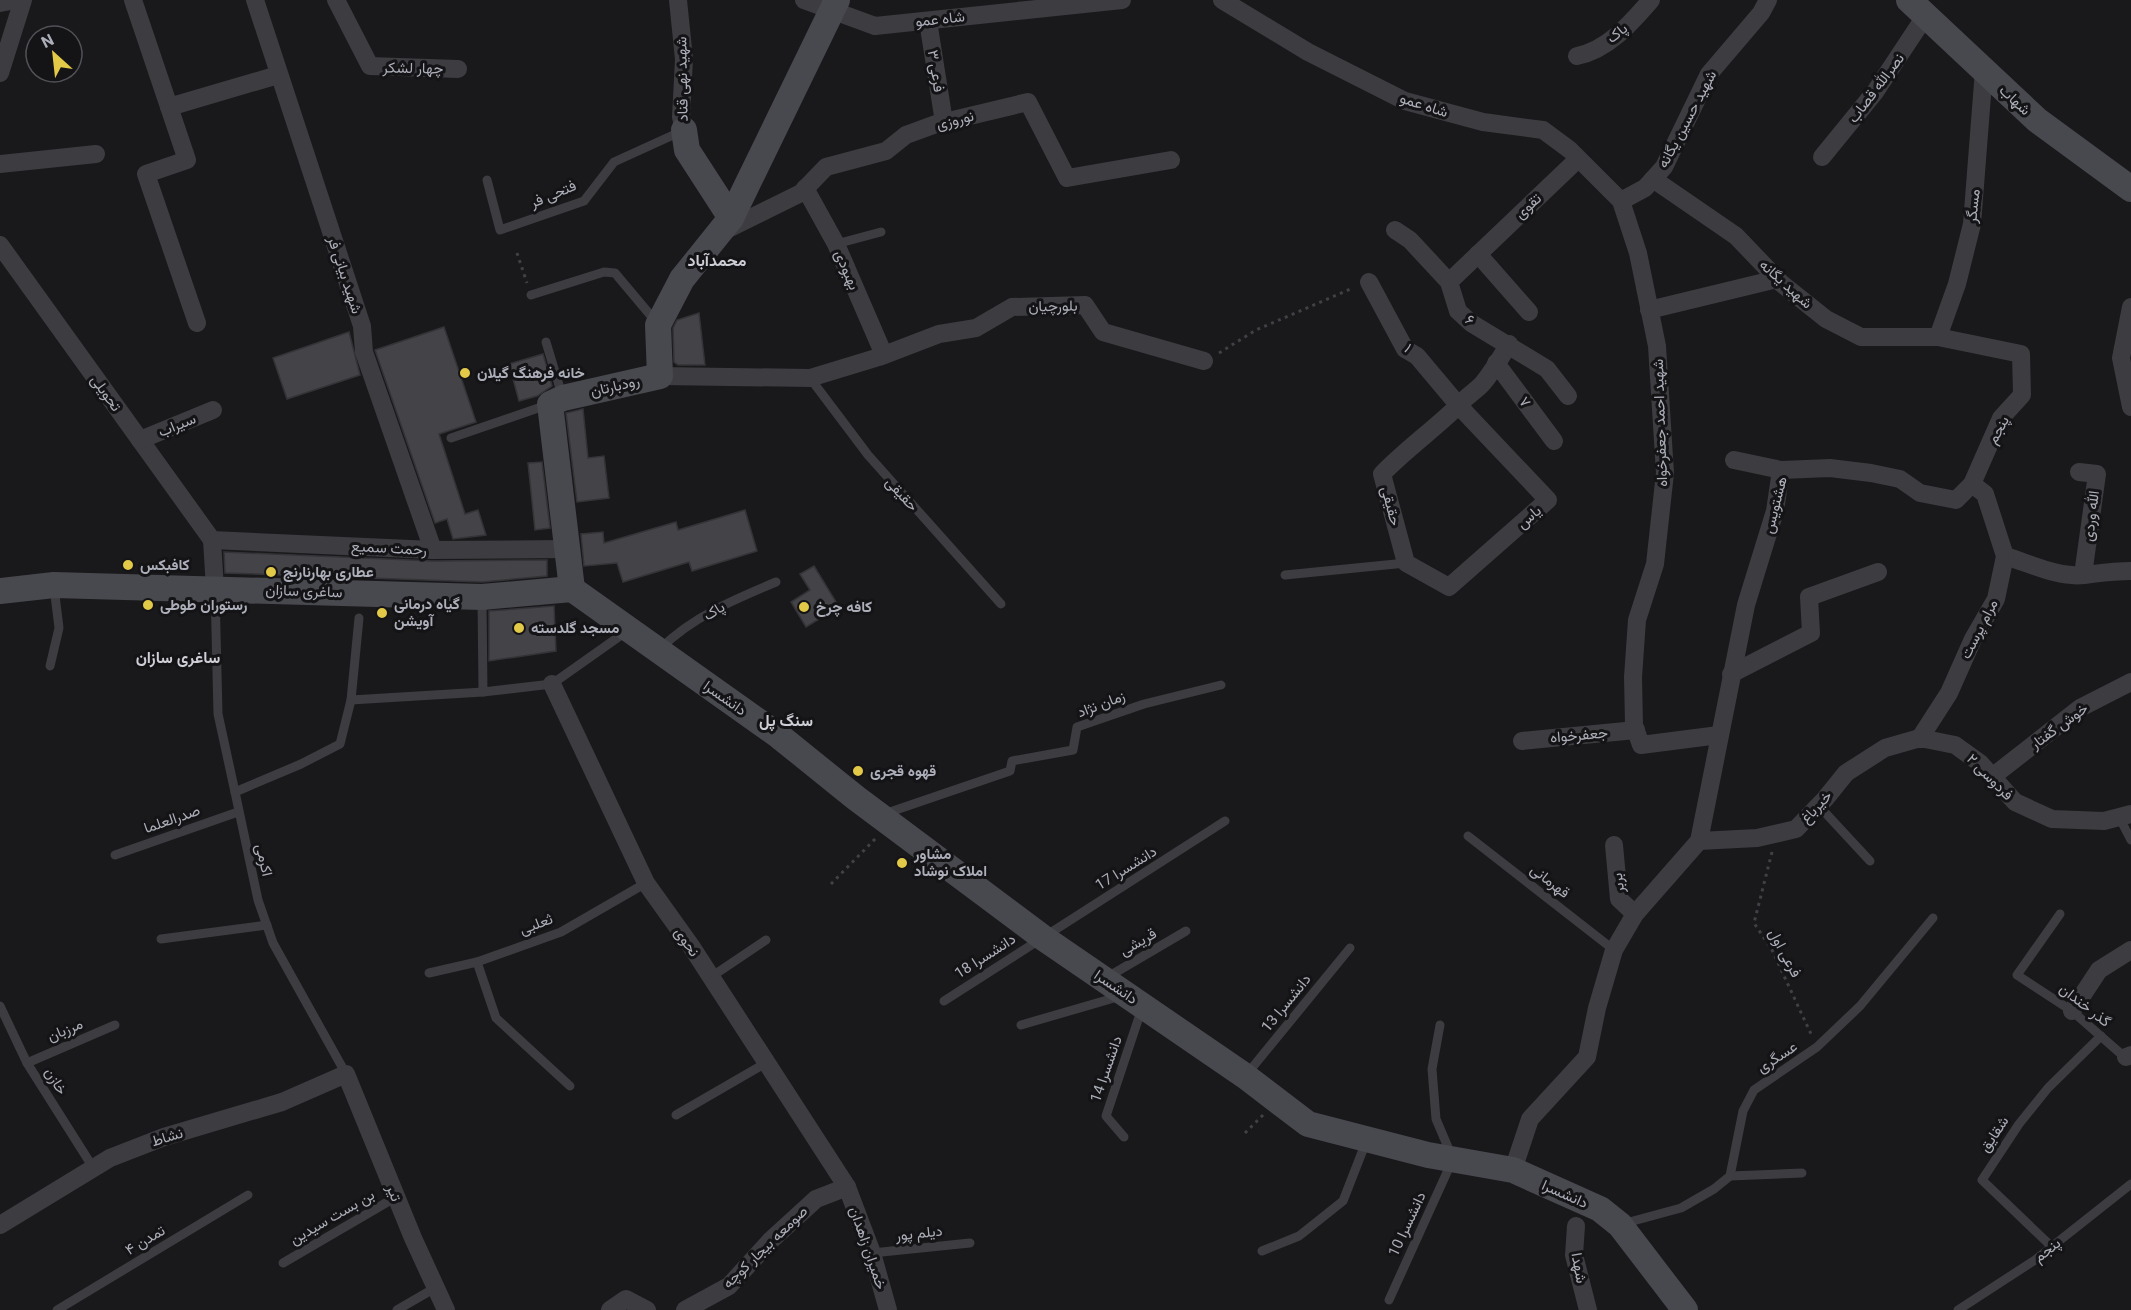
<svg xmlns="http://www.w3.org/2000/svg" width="2131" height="1310" font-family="Roboto,Vazirmatn,sans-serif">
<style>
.building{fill:#434348;stroke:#343337;stroke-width:1.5}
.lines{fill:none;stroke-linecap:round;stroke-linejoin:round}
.path{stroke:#404146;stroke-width:3;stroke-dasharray:3 4.5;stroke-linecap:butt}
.lane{stroke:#3c3c41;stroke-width:9}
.street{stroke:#3c3c41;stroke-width:18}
.secondary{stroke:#48494f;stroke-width:26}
.poi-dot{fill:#e3c948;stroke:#141416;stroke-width:2}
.labels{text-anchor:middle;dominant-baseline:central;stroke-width:6;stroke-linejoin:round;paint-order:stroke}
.street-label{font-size:15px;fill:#acaeb9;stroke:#141416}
.poi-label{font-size:15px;font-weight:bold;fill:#acaeb9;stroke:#141416;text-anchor:start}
.neighbourhood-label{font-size:16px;font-weight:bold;fill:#cdced6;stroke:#141416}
</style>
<rect width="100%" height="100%" fill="#19191b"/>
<g class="building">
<path d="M699,313L705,365H678L674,362L673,328L677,320Z"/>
<path d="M444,327L476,422L439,434L465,514L478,510L486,535L453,539L447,519L435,523L375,350Z"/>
<path d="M349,332L360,375L287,399L273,358Z"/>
<path d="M543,354L552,386L537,396L519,401L509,364Z"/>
<path d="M583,409L588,458L604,456L609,498L577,502L566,413Z"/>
<path d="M542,462L550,528L535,530L528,463Z"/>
<path d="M745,510L757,551L692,571L689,562L623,582L617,563L584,566L581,534L603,532L604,543L676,522L678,530Z"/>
<path d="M224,552L433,561L547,560V576L482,582L225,573Z"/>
<path d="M814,566L839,607L806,627L791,602L810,590L800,574Z"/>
<path d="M554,606L556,651L489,661V611Z"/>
</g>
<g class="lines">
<g class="path">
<path d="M517,253L527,283"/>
<path d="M1219,353L1256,330L1353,288"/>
<path d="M1772,852L1754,923L1772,950L1811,1034"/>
<path d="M831,884L876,838"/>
<path d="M1245,1133L1263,1115"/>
</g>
<g class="lane">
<path d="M487,180L500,230L584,201L614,162L682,131"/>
<path d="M836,244L881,232"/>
<path d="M531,295L604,272L615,273L657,323"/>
<path d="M546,342L562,395"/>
<path d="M810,378L868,455L1001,604"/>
<path d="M451,438L547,405"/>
<path d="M1285,575L1406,563"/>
<path d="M215,590L218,714L235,792"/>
<path d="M482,599L483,692"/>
<path d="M660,649C692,617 735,599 776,582"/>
<path d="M50,666L59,628L54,587"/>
<path d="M351,700L483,692L552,684L627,631"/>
<path d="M1819,806L1870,861"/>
<path d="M884,814L1010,771L1012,761L1073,750L1077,727L1144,704L1221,685"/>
<path d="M2119,817L2131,840"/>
<path d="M1468,836L1614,950"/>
<path d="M115,855L238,812"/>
<path d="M2060,914L2017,975L2072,1011L2128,1060"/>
<path d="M161,939L267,925"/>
<path d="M477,962L496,1018L570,1086"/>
<path d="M429,973L477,962L561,932L646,883"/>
<path d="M711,977L766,940"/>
<path d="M1106,978L1186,931"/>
<path d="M944,1001L1225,821"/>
<path d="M0,1006L27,1063L94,1169"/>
<path d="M1021,1025L1121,996"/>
<path d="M27,1063L115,1025"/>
<path d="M346,1074L273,943L258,900L235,792L301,764L340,744L351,700L359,618"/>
<path d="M1247,1074L1350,948"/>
<path d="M676,1115L766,1063"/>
<path d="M1124,1137L1106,1116L1142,1008"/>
<path d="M1730,1176L1802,1173"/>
<path d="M1622,1224L1681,1208L1714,1189L1730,1176L1743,1111L1754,1090L1817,1047L1860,1006L1933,918"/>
<path d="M2052,1247L1982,1180L2019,1124L2048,1088L2101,1036"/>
<path d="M1262,1251L1299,1236L1343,1201L1366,1142"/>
<path d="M872,1253L970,1243"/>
<path d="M283,1263L396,1197"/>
<path d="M1389,1300L1453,1159L1436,1119L1432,1069L1440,1025"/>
<path d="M57,1310L248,1195"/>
<path d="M397,1310L435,1288"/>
<path d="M1958,1310L2035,1260L2131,1184"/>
</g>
<g class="street">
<path d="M133,0L187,160L146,174L197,323"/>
<path d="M255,0L362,326L364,352L433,550"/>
<path d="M336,0L370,66L458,69"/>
<path d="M678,0L684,59L681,117L684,130"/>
<path d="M804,0L875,26L1122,0"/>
<path d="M1222,0L1308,52L1405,101L1483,122L1543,130L1570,150L1621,201L1638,253L1657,346L1665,473L1655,564L1637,620L1633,677L1634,725L1641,745L1719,735"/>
<path d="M0,3L16,0"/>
<path d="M928,21L944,122"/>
<path d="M1577,56C1608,50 1631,23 1651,0"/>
<path d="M0,73L23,0"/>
<path d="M169,107L278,75"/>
<path d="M1822,157L1875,92L1926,15"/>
<path d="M0,164L96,154"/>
<path d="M1653,179L1736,236L1781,283L1826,319L1861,337H1938L2021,354L2022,395L2001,418L1972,484L1956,500L1920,493L1900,479L1871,473L1830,468L1781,470L1734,460"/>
<path d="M805,188L836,244L884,355"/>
<path d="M1621,201L1645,188L1664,167L1709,74L1761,13L1768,0"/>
<path d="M1395,230L1410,240L1449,282L1578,159"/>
<path d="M722,232L801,193L826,167L886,151L906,135L936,124L1028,102L1067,178L1171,160"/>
<path d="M0,245L212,540"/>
<path d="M1478,254L1529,312"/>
<path d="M1369,282L1405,349L1417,356L1459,406L1548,500L1449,587L1406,563L1382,474C1408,447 1439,426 1465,399C1471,393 1478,389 1483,383C1493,371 1501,357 1509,344"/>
<path d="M1449,282L1458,311L1471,323L1547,369L1568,396"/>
<path d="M2131,307L2121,358L2131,407"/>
<path d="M1649,310L1777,279"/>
<path d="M1938,337L1957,284L1972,224L1984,70"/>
<path d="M1496,363L1554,441"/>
<path d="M660,376L810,378L879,357L939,334L976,328L1012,307L1085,305L1103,332L1204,361"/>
<path d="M140,440L213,410"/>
<path d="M2079,472L2097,474L2083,575"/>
<path d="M212,540L433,550L567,549"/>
<path d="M212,540L215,589"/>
<path d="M2005,556C2029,563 2058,578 2084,575C2101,573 2113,571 2131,571"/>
<path d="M1731,674L1811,633L1809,597L1878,572"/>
<path d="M552,684L646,883L691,946L847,1187L872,1253L888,1310"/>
<path d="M1920,738L1949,693L1973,639L1996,599L2005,556L1985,494L1972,484"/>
<path d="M1522,741L1636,730"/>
<path d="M1992,777L2080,708L2131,682"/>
<path d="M1699,841L1757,838L1796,829L1825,799L1846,773L1885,748L1920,738L1955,745L1980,763L2015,802L2052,819L2104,821L2131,814"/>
<path d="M1614,845L1619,899L1635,914"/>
<path d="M2072,1011L2099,970L2131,950"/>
<path d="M2126,1057L2131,1055"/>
<path d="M1513,1170L1530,1119L1587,1057L1597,1008L1614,950L1635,914L1699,841L1746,605L1775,511L1781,470"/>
<path d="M0,1225L110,1158L164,1137L282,1102L346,1074L413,1238L446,1310"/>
<path d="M1576,1226L1574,1255L1588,1310"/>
<path d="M610,1310L626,1299L647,1310"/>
<path d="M685,1310L729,1286L770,1241L816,1199L847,1187"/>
</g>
<g class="secondary">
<path d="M1909,0L2037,120L2131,189"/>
<path d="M684,130L687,150L731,218"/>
<path d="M572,589L779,736L856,798L1042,937L1245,1076L1308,1124L1428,1155L1513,1170L1600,1209L1620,1225L1685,1310"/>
<path d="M572,589L550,404L563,398L660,376L658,325L682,279L731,218L837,0"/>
<path d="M0,591L54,585L482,597L572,589"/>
</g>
</g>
<g class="poi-dot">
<circle cx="465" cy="373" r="6"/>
<circle cx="128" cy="565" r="6"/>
<circle cx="271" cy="572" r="6"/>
<circle cx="148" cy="605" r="6"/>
<circle cx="804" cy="607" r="6"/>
<circle cx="382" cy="613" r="6"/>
<circle cx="519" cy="628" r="6"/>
<circle cx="858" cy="771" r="6"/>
<circle cx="902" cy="863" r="6"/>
</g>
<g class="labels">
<g class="street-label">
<text transform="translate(940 19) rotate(-6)">شاه عمو</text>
<text transform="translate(1617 33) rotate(-39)">پاک</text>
<text transform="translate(413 68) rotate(1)">چهار لشکر</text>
<text transform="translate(936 71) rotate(81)">فرعی ۳</text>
<text transform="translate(682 79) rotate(-91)">شهید نهی قناد</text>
<text transform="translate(1876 88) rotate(-53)">نصرالله قصاب</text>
<text transform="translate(2015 100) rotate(43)">شهاب</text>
<text transform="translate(1424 105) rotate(18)">شاه عمو</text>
<text transform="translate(1687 119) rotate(-62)">شهید حسین یگانه</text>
<text transform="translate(955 120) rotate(-14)">نوروزی</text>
<text transform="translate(553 194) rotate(-23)">فتحی فر</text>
<text transform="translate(1528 206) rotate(-43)">تقوی</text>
<text transform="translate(1973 206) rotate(-84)">مسگر</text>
<text transform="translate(847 270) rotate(67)">بهبودی</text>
<text transform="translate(345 275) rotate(72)">شهید بیانی فر</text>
<text transform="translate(1786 284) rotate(42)">شهید یگانه</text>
<text transform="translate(1053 306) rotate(-1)">بلورچیان</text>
<text transform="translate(1470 320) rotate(37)">۶</text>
<text transform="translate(1408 348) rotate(42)">۱</text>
<text transform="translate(615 386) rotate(-13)">رودبارتان</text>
<text transform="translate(106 393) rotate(54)">تحویلی</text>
<text transform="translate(1525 402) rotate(53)">۷</text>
<text transform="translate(1660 423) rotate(-92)">شهید احمد جعفرخواه</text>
<text transform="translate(177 425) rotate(-22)">سیراب</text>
<text transform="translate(1998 430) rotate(-62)">پنجم</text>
<text transform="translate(902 494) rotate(48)">حقیقی</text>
<text transform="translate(1775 505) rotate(-76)">هشتویس</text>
<text transform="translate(1391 506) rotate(75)">حقیقی</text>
<text transform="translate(2091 516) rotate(-83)">الله وردی</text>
<text transform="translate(1529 517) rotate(-41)">یاس</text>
<text transform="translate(389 548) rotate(3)">رحمت سمیع</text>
<text transform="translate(304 591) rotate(2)">ساغری سازان</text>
<text transform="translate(714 611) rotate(-32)">پاک</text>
<text transform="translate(1979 629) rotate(-63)">مرام پرست</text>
<text transform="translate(725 698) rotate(35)">دانشسرا</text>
<text transform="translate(1101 704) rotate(-21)">زمان نژاد</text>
<text transform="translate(2059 726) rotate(-36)">خوش گفتار</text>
<text transform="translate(1579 735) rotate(-5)">جعفرخواه</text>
<text transform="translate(1990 777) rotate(45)">فردوسی ۲</text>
<text transform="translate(1816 807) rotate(-47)">خیرباغ</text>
<text transform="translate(172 819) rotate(-19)">صدرالعلما</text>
<text transform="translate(264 860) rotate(77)">اکرمی</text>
<text transform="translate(1126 868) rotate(-32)">دانشسرا 17</text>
<text transform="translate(1550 881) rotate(38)">قهرمانی</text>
<text transform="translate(1618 883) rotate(-97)">بربر</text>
<text transform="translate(536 924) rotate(-21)">ثعلبی</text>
<text transform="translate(687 942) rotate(55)">نحوی</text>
<text transform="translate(1138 942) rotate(-30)">قریشی</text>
<text transform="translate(1785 953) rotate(62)">فرعی اول</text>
<text transform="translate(985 956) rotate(-33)">دانشسرا 18</text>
<text transform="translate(1116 987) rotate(34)">دانشسرا</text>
<text transform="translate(1286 1003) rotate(-51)">دانشسرا 13</text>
<text transform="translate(2085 1005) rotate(38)">گذر خندان</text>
<text transform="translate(65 1030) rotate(-23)">مرزبان</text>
<text transform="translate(1777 1057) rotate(-33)">عسگری</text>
<text transform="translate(1106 1069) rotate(-71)">دانشسرا 14</text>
<text transform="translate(56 1081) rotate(58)">خازن</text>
<text transform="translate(1994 1134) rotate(-56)">شقایق</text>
<text transform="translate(167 1137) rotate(-17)">نشاط</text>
<text transform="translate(394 1193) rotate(68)">تیر</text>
<text transform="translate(1565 1194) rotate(24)">دانشسرا</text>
<text transform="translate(332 1217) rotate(-30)">بن بست سیدین</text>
<text transform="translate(1407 1224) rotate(-65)">دانشسرا 10</text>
<text transform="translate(919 1233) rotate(-6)">دیلم پور</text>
<text transform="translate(145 1240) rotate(-31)">تمدن ۴</text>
<text transform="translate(765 1247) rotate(-44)">صومعه بیجار کوچه</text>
<text transform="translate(868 1248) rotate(71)">خمیران زاهدان</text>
<text transform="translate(2047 1250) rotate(-38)">پنجم</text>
<text transform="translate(1579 1268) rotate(80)">شهدا</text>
</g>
<g class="poi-label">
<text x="477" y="373">خانه فرهنگ گیلان</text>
<text x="140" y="565">کافبکس</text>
<text x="283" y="572">عطاری بهارنارنج</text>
<text x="394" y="604">گیاه درمانی<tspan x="394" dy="17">آویشن</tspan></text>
<text x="160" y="605">رستوران طوطی</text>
<text x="816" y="607">کافه چرخ</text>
<text x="531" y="628">مسجد گلدسته</text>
<text x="870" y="771">قهوه قجری</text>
<text x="914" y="854">مشاور<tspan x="914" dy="17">املاک نوشاد</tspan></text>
</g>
<g class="neighbourhood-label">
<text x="717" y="260">محمدآباد</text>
<text x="178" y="657">ساغری سازان</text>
<text x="786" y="720">سنگ پل</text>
</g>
</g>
<g transform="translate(54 54) rotate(333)"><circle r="28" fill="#141416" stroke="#515257" stroke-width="1.5"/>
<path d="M0-4.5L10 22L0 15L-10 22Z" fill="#e3c948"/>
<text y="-9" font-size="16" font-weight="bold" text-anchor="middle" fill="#acaeb9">N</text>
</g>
</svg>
